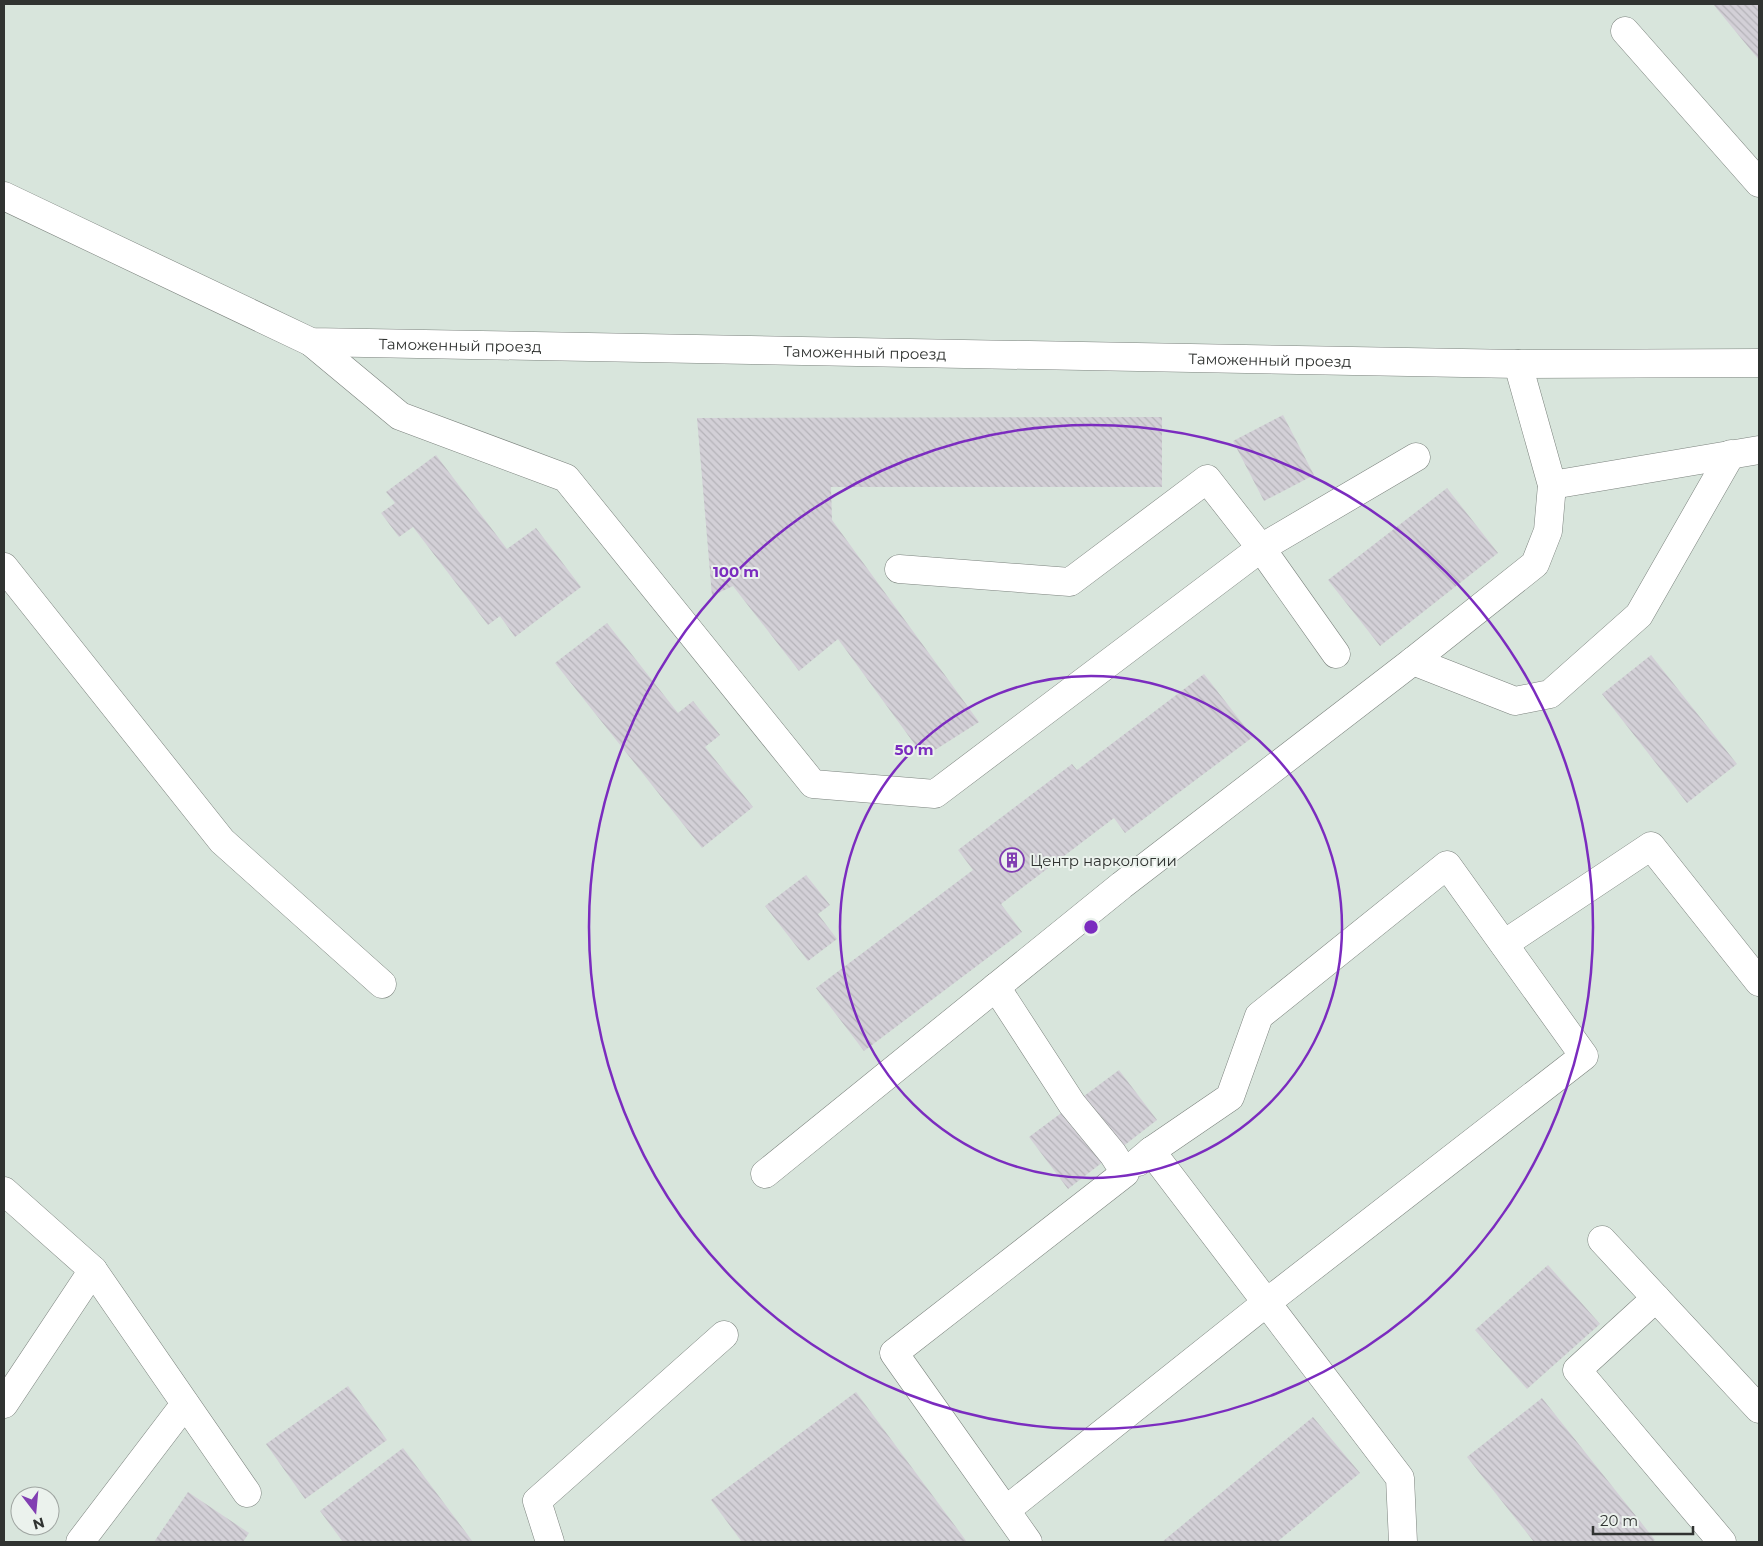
<svg xmlns="http://www.w3.org/2000/svg" width="1763" height="1546" font-family="Montserrat,sans-serif">
<style>
.built{fill:#d8e5dc;fill-rule:evenodd}
.building{fill:url(#building-back-hatch)}
.lines{fill:none;stroke-linecap:round;stroke-linejoin:round}
.minor-casing{stroke:#7c837e;stroke-width:29}
.minor{stroke:#fff;stroke-width:28}
.ring{fill:none;stroke:#7b2cbf;stroke-width:2.5}
.labels{text-anchor:middle;dominant-baseline:central;stroke-width:4;stroke-linejoin:round;paint-order:stroke}
.street-label{font-size:15px;fill:#303331;stroke:#ebf2ed}
.poi-label{font-size:15px;fill:#303331;stroke:#ebf2ed;text-anchor:start}
.centre{fill:#7b2cbf;stroke:#ebf2ed;stroke-width:2.5}
.ring-label{font-size:15px;text-anchor:middle;font-weight:bold;fill:#7b2cbf;stroke:#ebf2ed;stroke-width:4;stroke-linejoin:round;paint-order:stroke}
</style>
<defs>
<pattern id="building-back-hatch" width="6" height="6" patternUnits="userSpaceOnUse" patternTransform="scale(1.25)"><rect width="6" height="6" fill="#d3d0d7"/><path d="M-1 5l2 2M0 0l6 6M5-1l2 2" fill="none" stroke="#b5b3b9"/></pattern>
</defs>
<rect width="100%" height="100%" fill="#ebf2ed"/>
<path class="built" d="M4,4H1759V1542H4ZM20,1496H50V1526H20Z"/>
<g class="building">
<path d="M1713,4H1759V60Z"/>
<path d="M1283,415L1314,475L1264,501L1233,441Z"/>
<path d="M1162,417V487H831L832,520L979,722L924,757L838,639L799,671L733,586L712,596L697,418Z"/>
<path d="M436,455L507,549L536,528L581,587L515,637L500,616L488,625L413,527L399,537L381,513L395,503L386,492Z"/>
<path d="M1447,488L1498,553L1380,646L1328,580Z"/>
<path d="M607,623L678,713L693,701L720,735L705,747L753,807L702,848L555,663Z"/>
<path d="M1651,655L1737,764L1687,803L1602,694Z"/>
<path d="M1204,674L1253,737L1125,833L1114,818L1001,904L1022,932L864,1051L816,988L973,870L958,850L1072,764L1077,770Z"/>
<path d="M806,875L830,905L818,914L837,939L808,961L765,906Z"/>
<path d="M1119,1070L1157,1120L1068,1189L1029,1137Z"/>
<path d="M1548,1265L1600,1324L1527,1389L1475,1330Z"/>
<path d="M348,1386L387,1440L305,1499L266,1444Z"/>
<path d="M856,1392L967,1542H742L711,1500Z"/>
<path d="M1542,1398L1655,1540L1651,1542H1534L1467,1457Z"/>
<path d="M1313,1417L1360,1473L1277,1542H1162Z"/>
<path d="M403,1448L473,1542H343L320,1511Z"/>
<path d="M188,1492L249,1533L243,1542H154Z"/>
</g>
<g class="lines">
<g class="minor-casing">
<g id="minor">
<path d="M1625,31L1759,183"/>
<path id="s1" d="M4,196L311,342L1518,364L1759,363"/>
<path d="M311,342L400,416L566,478L813,784L935,794L1261,548L1336,654"/>
<path d="M1552,485L1759,450"/>
<path d="M4,567L222,841L382,984"/>
<path d="M899,569L1070,582L1207,479L1261,548L1416,457"/>
<path d="M1413,661L1515,701L1550,694L1639,615L1731,454"/>
<path d="M1504,944L1651,846L1759,982"/>
<path d="M996,987L1072,1104L1113,1154L1125,1173L894,1353L1028,1542"/>
<path d="M1138,1162L1151,1151L1400,1478L1403,1542"/>
<path d="M765,1174L1122,885L1413,661L1535,564L1548,531L1552,485L1518,364"/>
<path d="M4,1191L93,1270L247,1493"/>
<path d="M1602,1240L1759,1409"/>
<path d="M1656,1298L1577,1370L1722,1542"/>
<path d="M4,1404L93,1270"/>
<path d="M1006,1510L1266,1303L1584,1056L1447,865L1259,1016L1230,1097L1151,1151"/>
<path d="M80,1542L185,1404"/>
<path d="M550,1542L537,1501L724,1335"/>
</g>
</g>
<use href="#minor" class="minor"/>
</g>
<g class="ring">
<circle cx="1091" cy="927" r="251"/>
<circle cx="1091" cy="927" r="502"/>
</g>
<defs>
<g id="building-ring" transform="scale(1.25)"><circle r="9.5" fill="#ebf2ed" stroke="#813eb2" stroke-width="1.5"/><path d="M-4-6H4V6H1V3H-1V6H-4ZM-2.5-4.3h1.7v1.8h-1.7ZM.8-4.3h1.7v1.8H.8ZM-2.5-1h1.7V.8h-1.7ZM.8-1h1.7V.8H.8Z" fill="#813eb2"/></g>
</defs>
<g fill-rule="evenodd">
<use href="#building-ring" x="1012" y="860"/>
</g>
<g class="labels">
<g class="street-label">
<text stroke="none"><textPath href="#s1" startOffset="489">Таможенный проезд</textPath></text>
<text stroke="none"><textPath href="#s1" startOffset="894">Таможенный проезд</textPath></text>
<text stroke="none"><textPath href="#s1" startOffset="1299">Таможенный проезд</textPath></text>
</g>
<g class="poi-label">
<text x="1030" y="860">Центр наркологии</text>
</g>
</g>
<circle cx="1091" cy="927" r="8" class="centre"/>
<g class="ring-label">
<text x="736" y="577">100 m</text>
<text x="914" y="755">50 m</text>
</g>
<rect width="1763" height="1546" fill="none" stroke="#303331" stroke-width="10"/>
<g transform="translate(35 1511) rotate(164)"><circle r="24" fill="#ebf2ed" stroke="#a0a6a2"/>
<path d="M0-4L9 19L0 12L-9 19Z" fill="#813eb2"/>
<text y="-8" font-size="14" font-weight="bold" text-anchor="middle" fill="#303331">N</text>
</g>
<path d="M1593 1526v8h100v-8" fill="none" stroke="#303331" stroke-width="2.5"/>
<text x="1600" y="1526" font-size="15" fill="#303331" stroke="#ebf2ed" stroke-width="4" paint-order="stroke">20 m</text>
</svg>
